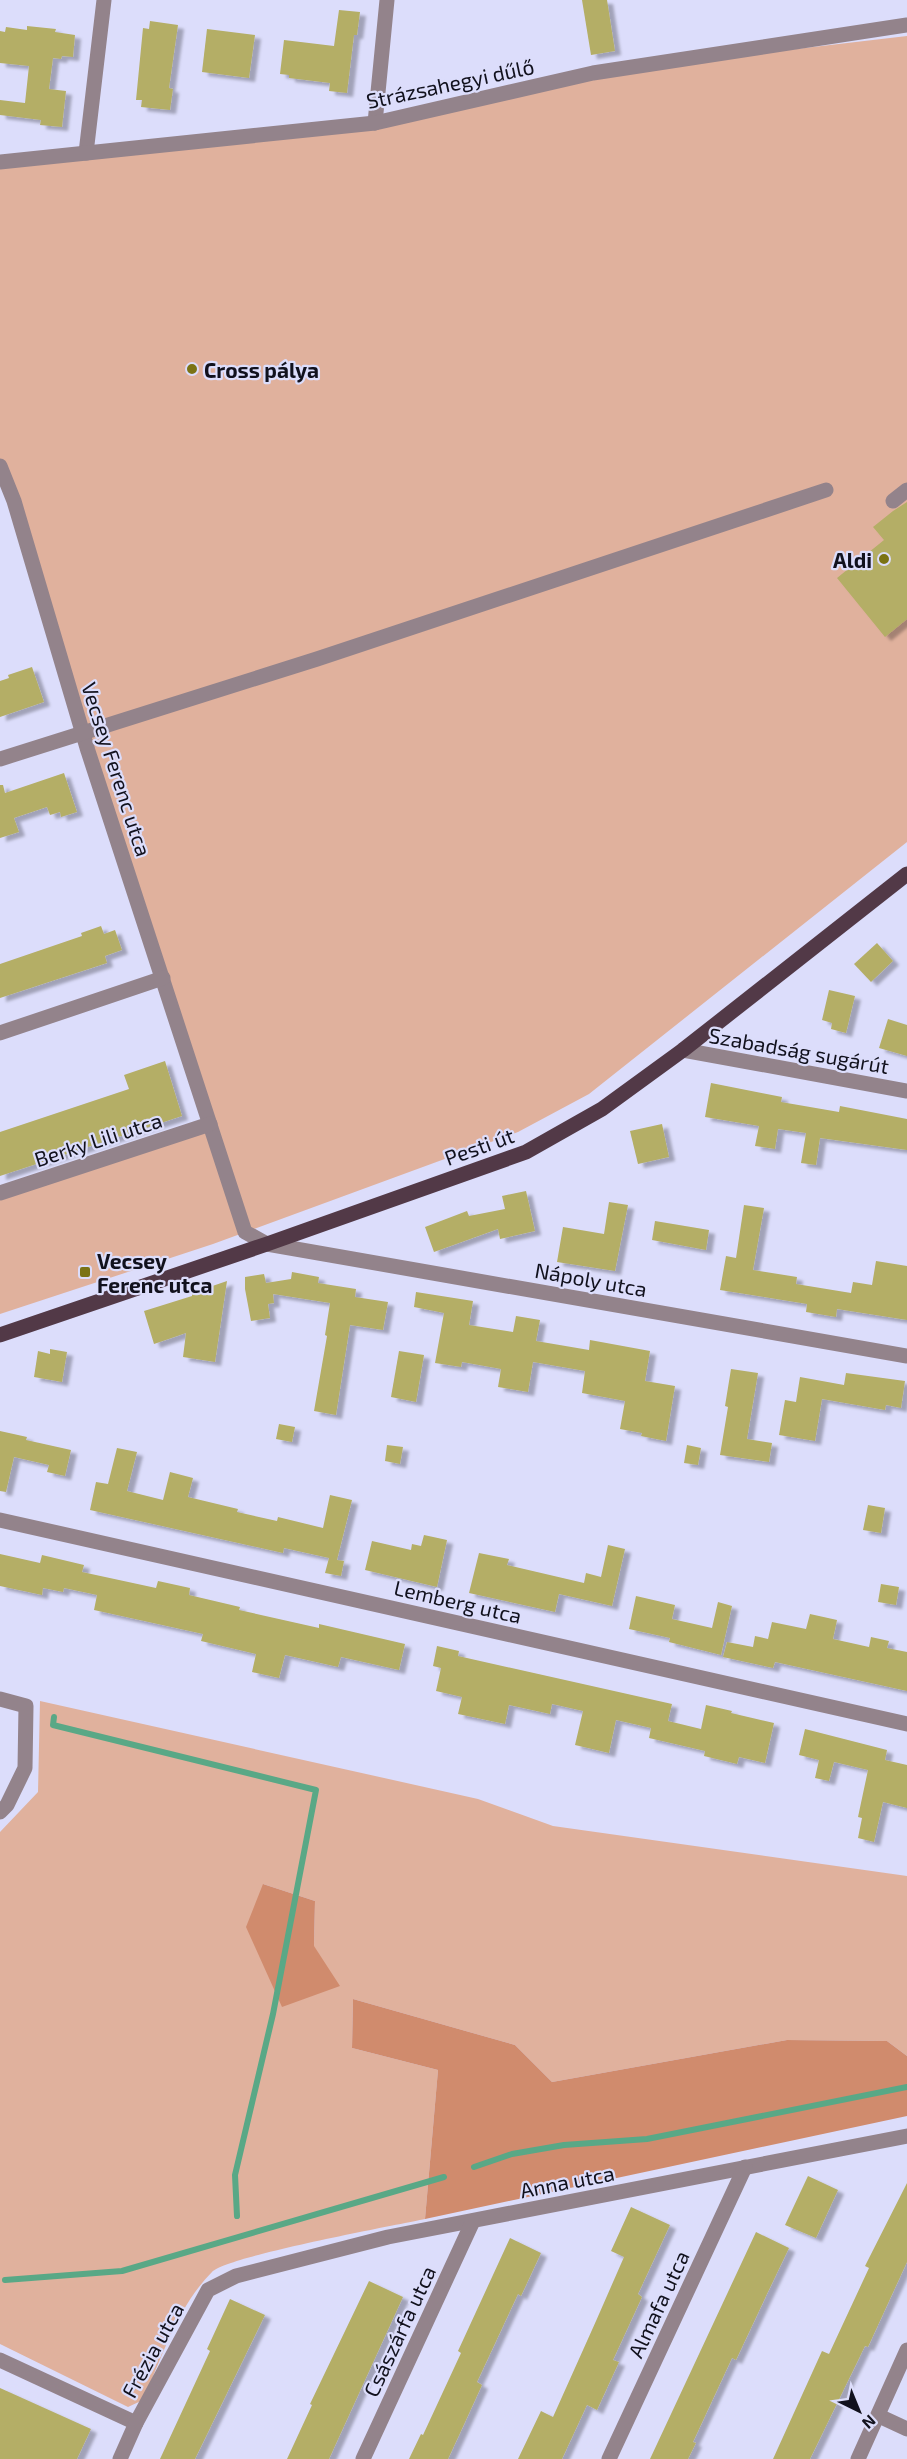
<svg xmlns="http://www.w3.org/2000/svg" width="907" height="2459" font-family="'Exo 2',sans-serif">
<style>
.green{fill:#e0b19d;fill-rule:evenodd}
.forest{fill:#d08b6d}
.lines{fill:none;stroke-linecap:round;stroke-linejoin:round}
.stream{stroke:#59a886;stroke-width:6}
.building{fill:#b4ae66;filter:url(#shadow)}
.minor{stroke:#93838b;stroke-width:15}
.major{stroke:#523947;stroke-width:15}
.poi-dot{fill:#7b7315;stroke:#dcddfb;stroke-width:2}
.labels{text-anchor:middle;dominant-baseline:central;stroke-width:4.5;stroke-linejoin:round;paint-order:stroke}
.street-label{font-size:21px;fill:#11111d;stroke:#dcddfb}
.poi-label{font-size:21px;font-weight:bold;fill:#11111d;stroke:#dcddfb;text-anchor:start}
</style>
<defs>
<filter id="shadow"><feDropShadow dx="6" dy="4" stdDeviation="1.5" flood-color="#0004"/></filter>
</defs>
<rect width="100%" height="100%" fill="#dcddfb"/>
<g class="green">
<path d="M907,36V842L589,1094L518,1132L213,1244L0,1314V1193L209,1124L0,466V162L375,123L593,73Z"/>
<path d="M40,1701L478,1799L553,1826L907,1876V2056L887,2041L787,2040L552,2082L515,2045L353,1999L352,2048L438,2070L425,2219C392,2226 228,2256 212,2272C178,2306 162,2357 143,2400L128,2407L0,2344V1832L38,1792ZM263,1884L315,1901L314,1946Z"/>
</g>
<g class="forest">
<path d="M263,1884L315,1901L314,1946L340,1986L282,2007L246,1927Z"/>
<path d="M353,1999L515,2045L552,2082L787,2040L887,2041L907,2056V2116L425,2219L438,2070L352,2048Z"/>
</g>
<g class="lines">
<g class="stream">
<path d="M54,1717L53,1725L316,1790L273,2014L235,2175L237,2216"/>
<path d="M474,2167L512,2154L564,2145L647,2139L907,2087"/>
<path d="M5,2280L122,2271L444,2177"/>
</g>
</g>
<g class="building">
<path d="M582,0H607L615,51L591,55Z"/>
<path d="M339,10L360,12L357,35H354L347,93L329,91L330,83L289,78V75L280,74L284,40L334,46Z"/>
<path d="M150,21L178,25L169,88L173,89L170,110L141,107L142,100H136L143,28L149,29Z"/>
<path d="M27,26L56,29L55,32L75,35L73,57L62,56L61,59L53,58L49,89L66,91L62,127L40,125L41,120L0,115V100L25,103L29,66L0,63V31L5,32L6,27L27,30Z"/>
<path d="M207,29L255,35L249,78L202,72Z"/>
<path d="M907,502V619L885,637L837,578L884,540L873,527L893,511Z"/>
<path d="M32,667L44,702L0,717V681L9,678L8,675Z"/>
<path d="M64,773L77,812L61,817L60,812L50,815L47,807L14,818L19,832L0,838V785H3L5,793Z"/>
<path d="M101,926L104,934L115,930L122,950L105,956L107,963L0,998V964L82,936L81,933Z"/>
<path d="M877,943L893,961L871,982L854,964Z"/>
<path d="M829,990L855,996L846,1033L831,1029L832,1023L822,1020Z"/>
<path d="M888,1019L907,1025V1056L879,1048Z"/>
<path d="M165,1061L182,1116L0,1176V1132L129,1089L124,1075Z"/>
<path d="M711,1083L782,1097L781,1102L839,1112L840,1106L907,1119V1150L820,1138L816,1165L801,1163L806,1133L778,1129L775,1149L755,1146L759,1126L705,1117Z"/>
<path d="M662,1124L669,1157L638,1164L630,1131Z"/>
<path d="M526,1191L535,1231L500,1239L498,1229L434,1252L425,1227L467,1211L469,1216L505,1209L502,1196Z"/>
<path d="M609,1202L628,1205L615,1271L557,1262L563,1227L604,1234Z"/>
<path d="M744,1205L764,1208L753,1270L797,1277L796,1284L851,1293L853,1282L872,1285L876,1261L907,1266V1320L837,1309L836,1317L806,1312L807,1304L720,1290L726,1256L736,1258Z"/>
<path d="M655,1221L709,1230L706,1250L652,1240Z"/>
<path d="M292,1272L319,1277L318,1283L356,1289L355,1297L388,1302L383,1330L350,1325L336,1415L314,1411L327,1336L325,1335L330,1303L273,1294L274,1303L268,1304L270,1318L251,1321L245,1289V1277L264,1274L266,1283L291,1279Z"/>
<path d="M227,1281L215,1362L183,1357L186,1333L154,1344L144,1311L192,1296V1293Z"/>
<path d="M416,1292L473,1301L469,1325L513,1332L516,1316L540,1320L536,1341L589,1350L590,1340L650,1351L645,1381L675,1386L666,1441L641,1436L642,1433L620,1429L625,1401L582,1393L585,1371L533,1362L528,1392L498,1387L501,1369L462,1362L461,1367L435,1363L444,1313L414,1307Z"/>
<path d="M50,1349L67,1352L62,1382L34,1377L38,1351L50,1354Z"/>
<path d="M399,1351L424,1355L416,1402L391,1397Z"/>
<path d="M731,1369L758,1373L747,1439L772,1443L769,1462L720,1455L728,1407L725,1406Z"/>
<path d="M846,1373L905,1381L901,1408L886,1405L885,1410L822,1399L815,1441L779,1435L785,1400L796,1402L800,1377L844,1385Z"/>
<path d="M279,1424L295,1427L292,1442L276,1439Z"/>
<path d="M0,1431L27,1437L26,1440L71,1450L65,1476L47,1472L49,1465L14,1457L6,1492L0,1491Z"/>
<path d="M387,1445L403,1447L400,1464L385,1461Z"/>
<path d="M687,1445L701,1448L698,1465L684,1463Z"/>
<path d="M117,1448L137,1452L127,1491L163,1500L170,1472L193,1478L188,1497L238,1509L237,1512L277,1521L278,1517L323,1528L330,1495L352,1500L337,1560L344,1561L341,1576L325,1573L329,1558L284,1548L283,1553L90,1510L96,1482L108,1484Z"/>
<path d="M868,1505L885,1508L881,1533L863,1530Z"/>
<path d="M424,1535L447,1540L437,1587L365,1570L372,1541L411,1550L412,1544L421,1546Z"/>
<path d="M608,1545L625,1549L612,1606L559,1594L555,1612L469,1593L479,1553L509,1559L507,1565L584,1583L586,1573L601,1577Z"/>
<path d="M0,1554L40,1563L42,1555L84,1565L82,1572L156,1588L158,1581L190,1588L189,1595L240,1607L239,1610L319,1628V1624L405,1644L399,1670L341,1657L338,1667L285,1655L279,1678L252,1672L256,1654L201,1641L203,1634L94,1610L97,1595L64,1588L63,1592L43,1588L42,1595L0,1586Z"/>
<path d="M881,1584L899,1587L896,1605L878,1602Z"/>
<path d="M636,1596L675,1605L672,1619L712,1628L718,1602L732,1606L721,1655L669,1642L670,1638L629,1629Z"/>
<path d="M810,1614L837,1620L833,1639L869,1647L871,1637L889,1641L887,1648L907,1652V1691L775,1662L773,1668L723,1657L727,1642L753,1647L755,1636L768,1639L772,1622L806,1629Z"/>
<path d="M437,1646L459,1651L458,1656L672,1704L668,1721L701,1729L706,1705L732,1711L731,1713L774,1723L765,1763L739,1757L737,1764L704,1756L705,1751L649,1738L651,1728L616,1720L609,1753L575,1745L583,1711L552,1704L550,1714L509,1705L505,1724L458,1714L462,1697L436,1691L441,1668L433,1666Z"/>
<path d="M805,1729L887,1750L885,1760L907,1765V1808L883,1802L874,1842L858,1838L862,1818L858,1817L868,1770L834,1762L829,1781L815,1778L819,1760L799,1755Z"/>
<path d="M808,2176L838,2190L816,2238L785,2225Z"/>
<path d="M907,2183V2262L868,2347L865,2346L810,2459H773L822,2351L829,2354L869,2268L865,2266Z"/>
<path d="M631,2207L670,2225L638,2294L642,2297L613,2360L619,2362L597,2410L587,2405L562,2459H518L541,2411L553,2417L596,2321L624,2257L611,2251Z"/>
<path d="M756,2232L789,2248L767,2294L736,2360L732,2358L693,2442L696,2443L688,2459H650Z"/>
<path d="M510,2238L541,2253L521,2296L518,2294L477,2382L482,2385L461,2431L448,2459H409L421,2434L423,2435L461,2353L458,2351Z"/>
<path d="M369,2281L403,2297L329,2459H287L312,2405L310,2404Z"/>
<path d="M230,2299L265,2315L195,2459H160L210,2351L207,2349Z"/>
<path d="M0,2388L91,2429L77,2459H0Z"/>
</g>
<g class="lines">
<g class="minor">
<path d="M375,123L387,0"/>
<path d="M86,153L104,0"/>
<path d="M0,162L375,123L593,73L907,25"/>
<path d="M0,466L14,501L88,751L245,1232L267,1244L907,1356"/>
<path d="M893,501L907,490"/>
<path d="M0,759L317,659L826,490"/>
<path d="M0,1033L163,978"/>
<path d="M683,1050L907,1091"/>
<path d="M0,1193L210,1124"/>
<path d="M0,1520L907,1724"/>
<path d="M0,1699L26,1706L25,1768L7,1805L0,1812"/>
<path d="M0,2360L136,2423"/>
<path d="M879,2416L907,2429"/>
<path d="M120,2459L136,2423L208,2290L236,2276L388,2237L907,2136"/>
<path d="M363,2459L473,2221"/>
<path d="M609,2459L745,2167"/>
<path d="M858,2459L907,2350"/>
</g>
<path class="major" d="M0,1335L267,1244L526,1152L602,1109L683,1050L907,874"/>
</g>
<g class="poi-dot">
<circle cx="192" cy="369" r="6"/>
<circle cx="884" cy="559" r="6"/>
<rect x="79" y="1266" width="12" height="12" rx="3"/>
</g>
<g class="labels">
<g class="street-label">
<text transform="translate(450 83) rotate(-12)">Strázsahegyi dűlő</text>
<text transform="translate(117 769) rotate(72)">Vecsey Ferenc utca</text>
<text transform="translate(799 1050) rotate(10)">Szabadság sugárút</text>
<text transform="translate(98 1139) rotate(-18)">Berky Lili utca</text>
<text transform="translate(479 1146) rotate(-20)">Pesti út</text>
<text transform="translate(591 1279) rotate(10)">Nápoly utca</text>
<text transform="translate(458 1601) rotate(13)">Lemberg utca</text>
<text transform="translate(567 2181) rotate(-11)">Anna utca</text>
<text transform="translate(658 2304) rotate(-65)">Almafa utca</text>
<text transform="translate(399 2331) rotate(-65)">Császárfa utca</text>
<text transform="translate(152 2350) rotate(-61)">Frézia utca</text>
</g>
<g class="poi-label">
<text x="204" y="369">Cross pálya</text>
<text x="872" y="559" text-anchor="end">Aldi</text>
<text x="97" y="1260">Vecsey<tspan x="97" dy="24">Ferenc utca</tspan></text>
</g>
</g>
<g transform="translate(859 2411) rotate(137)" stroke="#dcddfb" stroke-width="4.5" paint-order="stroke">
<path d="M0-4.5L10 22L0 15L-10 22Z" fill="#11111d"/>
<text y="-9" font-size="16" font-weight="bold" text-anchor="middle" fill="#11111d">N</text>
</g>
</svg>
